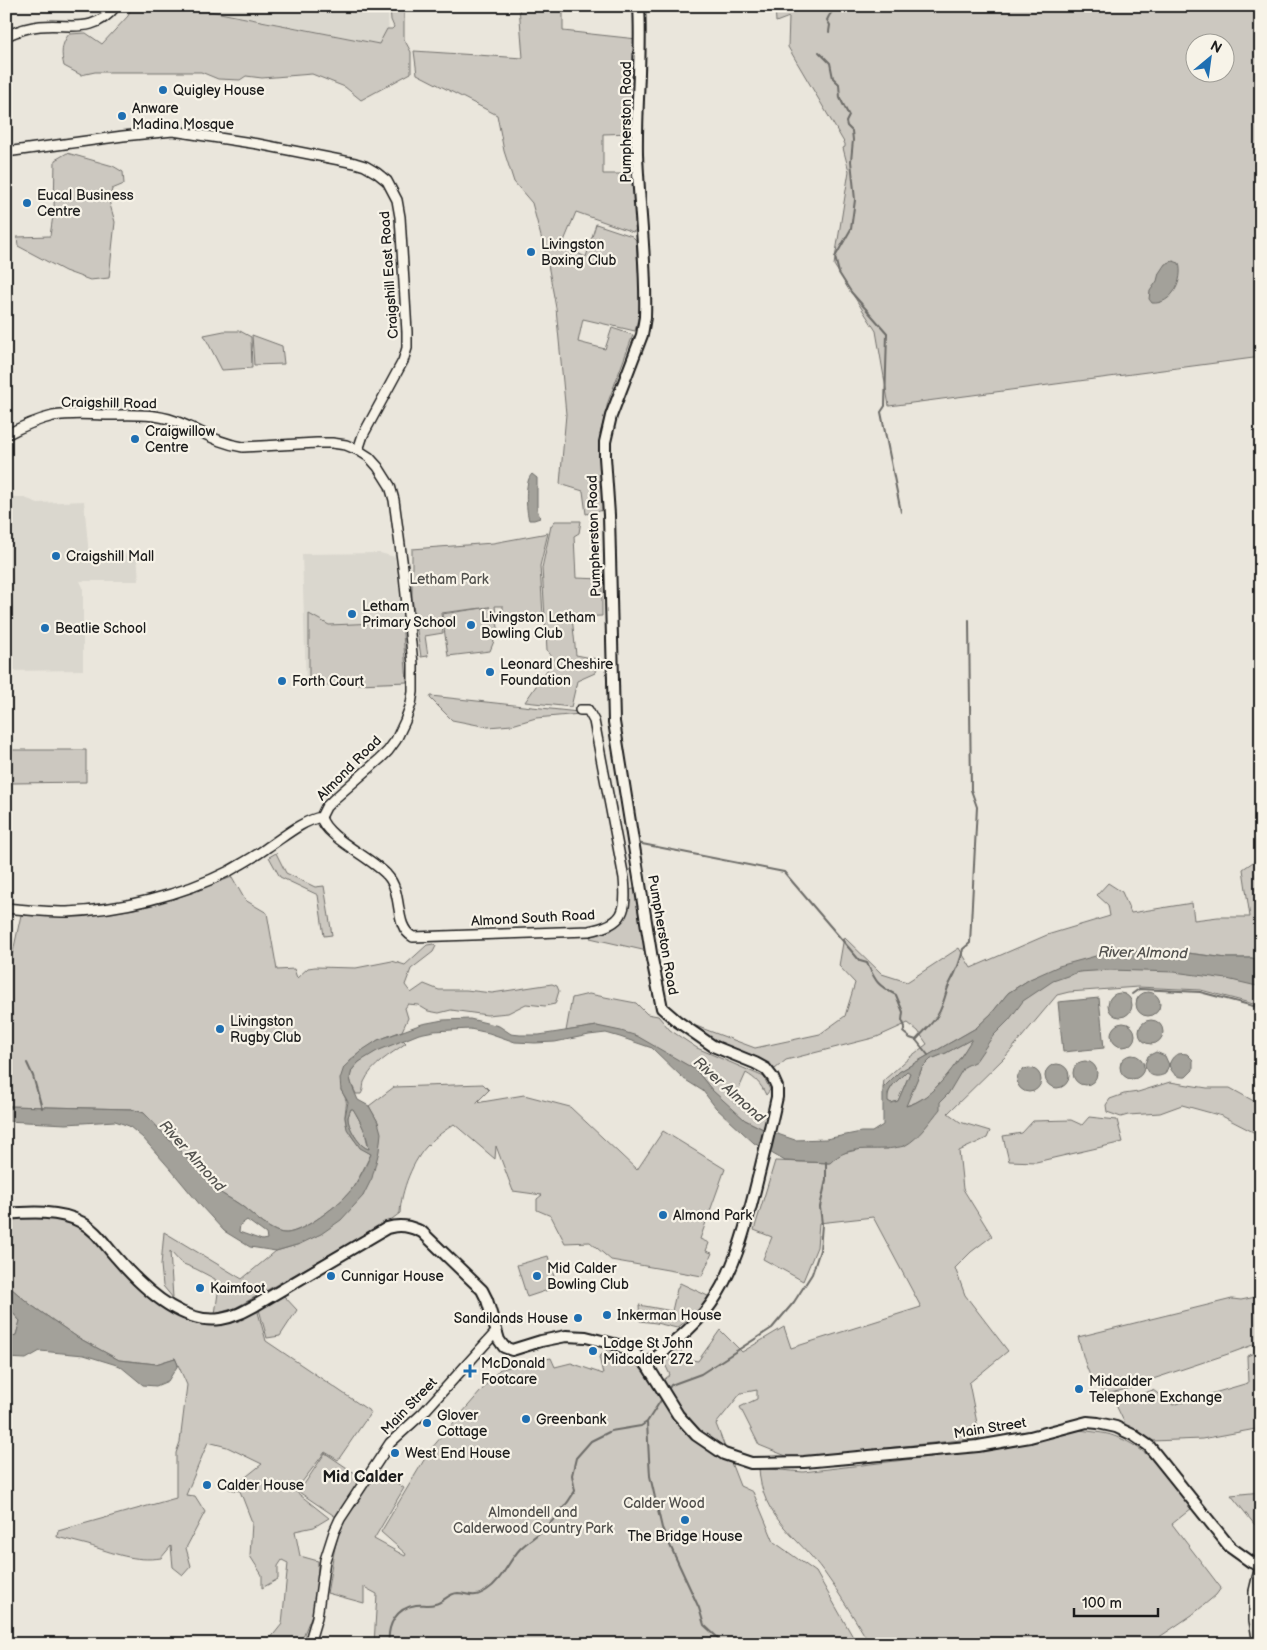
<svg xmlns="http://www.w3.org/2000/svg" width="1267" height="1650" font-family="'Balsamiq Sans',sans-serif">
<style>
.built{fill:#dad7ce}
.green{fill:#ccc8c0;stroke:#74726e;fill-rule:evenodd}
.water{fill:#a3a19a;stroke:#6d6c68;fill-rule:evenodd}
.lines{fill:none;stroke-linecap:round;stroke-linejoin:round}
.stream{stroke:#6d6c68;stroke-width:2}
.minor-casing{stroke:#1c1c1c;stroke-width:12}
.major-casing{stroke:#1c1c1c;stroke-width:14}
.minor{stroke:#f7f3e8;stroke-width:9}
.major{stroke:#f7f3e8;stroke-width:10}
.poi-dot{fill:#1f6fb2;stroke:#f7f3e8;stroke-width:2}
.labels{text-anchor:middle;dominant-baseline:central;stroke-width:4.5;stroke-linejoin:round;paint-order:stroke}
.poi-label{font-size:14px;fill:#1c1c1c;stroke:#f7f3e8;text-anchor:start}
.street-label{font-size:14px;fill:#1c1c1c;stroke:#f7f3e8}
.park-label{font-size:14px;fill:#51504d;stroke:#f7f3e8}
.water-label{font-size:15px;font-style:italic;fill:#52514e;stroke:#f7f3e8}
.quarter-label{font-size:16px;font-weight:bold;fill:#1c1c1c;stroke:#f7f3e8}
</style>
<rect width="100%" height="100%" fill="#eae6dc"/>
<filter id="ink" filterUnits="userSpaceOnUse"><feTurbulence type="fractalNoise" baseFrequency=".02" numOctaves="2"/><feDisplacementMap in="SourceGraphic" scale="10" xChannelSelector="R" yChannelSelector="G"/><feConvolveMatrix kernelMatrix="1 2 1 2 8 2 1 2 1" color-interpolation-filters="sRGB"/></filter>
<g filter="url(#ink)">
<g class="built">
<path d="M24,6H110L96,14Z"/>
<path d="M191,6H388L389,46L379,44Z"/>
<path d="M6,497H22L38,503L84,501L89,556L137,554L139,581H80L83,587V670L7,671Z"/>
<path d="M380,553L395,557L408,665V683L306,687L302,554Z"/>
</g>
<g class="green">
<path d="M132,6H184L379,44L387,29H392L394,27L391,20L390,6H404V39L411,52V73L361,100L345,87L312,74L262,78L246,76L240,80L218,79L201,72H95L81,75L64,66C61,54 61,44 69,34L86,33L102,44L128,16Z"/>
<path d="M519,6H563V31L637,39L634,133L603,134V174H635L636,230L633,232L576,212L562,246L586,257L596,224L632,236L636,240L641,306L635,331L583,319L578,342L605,349L612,328L633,335L608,402L600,435L604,510L586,514L583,491L560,484L566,414L556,308L547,259L532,203L514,182L504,151L497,115L417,74L414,51L523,58Z"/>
<path d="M775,6H1261V357L889,406L876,331L834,265L849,171L843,148L845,147V144L788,47L789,17L776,22ZM1194,42H1224V72H1194Z"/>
<path d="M67,153L113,166L123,172L124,184L112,189L109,201L115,222L109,278L90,280L65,271L18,246L17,237L50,236L54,209L55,160Z"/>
<path d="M224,331H240L251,337L252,368L222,370L204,335Z"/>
<path d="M252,335L282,346L284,364L254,365Z"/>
<path d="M555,521H581L579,533L574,536L576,578L602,579V616L572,617L576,655L597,659L595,673L577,681L571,707L525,702L554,660L547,650L542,568L551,526Z"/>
<path d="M548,533L540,566L543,616L503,621V606H495L499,635L496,636L490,651L448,656L442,614L490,607L441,613L443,633L425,636L428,656L421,657L412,598V549L493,543Z"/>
<path d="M309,614L329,625L402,622L407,682L309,686Z"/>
<path d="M431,696L578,712L580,714L536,718L512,725L488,727L452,720L430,698Z"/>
<path d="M6,750H86V782L13,783L6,780Z"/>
<path d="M276,853L286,873L315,887L324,886L332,935L324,936L318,895L280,877L269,857Z"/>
<path d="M1259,858L1261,860V961L1252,958H1227L1187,953L1164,955L1133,951L1103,954L1082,961L1030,979L1008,993L991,1014L976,1028L899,1072L883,1088L884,1080L910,1057L927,1044L918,1031L908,1023L877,1037L786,1060L775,1069L708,1040L696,1026L755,1048L820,1034L845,1016L855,983L839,966L844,937L882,974L907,982L959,948L971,968L1047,935L1110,916L1108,905L1097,895L1108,883L1122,892L1131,913L1192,903L1194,920L1218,917H1250L1243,869Z"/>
<path d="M232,877L245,900L267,913L277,970L294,969L297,978L308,968L315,967L356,968L392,961L405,965L427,945L434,944L436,946L433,952L411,969L405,985L411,993L424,984L439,990H466L492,993L552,984L557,986L559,991L555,1004L545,1006L526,1004L508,1013L487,1015L451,1010L439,1013L428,1011L418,1005L408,1004L405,1008L408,1018L402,1031L378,1040L351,1059L341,1090C349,1104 346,1101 345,1116C345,1132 358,1147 371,1154C364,1168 356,1186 345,1197C334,1208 299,1235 283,1233C268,1231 252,1213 239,1204C232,1199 224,1196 217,1190L144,1113L131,1109L6,1106V966L13,952L21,915C71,915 122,916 170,900C191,893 211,885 232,877Z"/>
<path d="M637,888L647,951L590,938L593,933L611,931L625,917L629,907L630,890Z"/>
<path d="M1120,965L1261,977V1006L1201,990L1138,987L1069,992L1057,995L1006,1056L948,1113L960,1122L990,1131L987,1138L959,1151L963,1189L992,1236L971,1252L955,1268L965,1295L1008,1351L969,1383L980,1438L791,1458L759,1445L740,1407L757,1399V1390L741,1393L716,1424L740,1486L753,1492L774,1542L816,1572L857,1644H374L377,1594L364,1587V1603L327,1593C332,1570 335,1518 356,1506V1502L376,1470L404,1488L374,1539L405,1556L406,1554L381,1532L430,1450L500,1369L551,1358L555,1367L571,1363L603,1374L599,1357L608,1349C635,1356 638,1365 654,1387L670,1375L663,1360L685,1336L680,1358L698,1361L720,1330L742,1352L784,1327L791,1348L921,1307L873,1217L819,1223L817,1247L803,1281L763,1259L772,1237L754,1230L775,1161L829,1163L839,1154L866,1148L888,1149L1005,1012L1051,977Z"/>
<path d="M589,994L636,1003L647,1014L658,1016L670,1030L697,1048L764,1077L770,1090L766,1095C761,1084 756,1079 746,1073L733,1102L767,1117L763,1129L745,1120L730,1108L712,1090L696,1070L661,1051L597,1026L566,1031L572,998Z"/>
<path d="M973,1038C958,1062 934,1100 905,1106L922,1068L931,1059L946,1053Z"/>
<path d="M403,1040L406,1043C390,1055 372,1064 364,1082C363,1086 364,1089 361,1094H356C354,1089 351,1084 350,1079C349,1059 388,1046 403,1040Z"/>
<path d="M908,1070L910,1073L898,1101L891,1103L887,1101C888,1086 898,1080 908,1070Z"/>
<path d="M1170,1082L1207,1088H1230L1261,1105V1136L1222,1116L1182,1105L1160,1113L1128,1115L1121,1117L1107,1112L1106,1105L1110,1099L1124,1094L1138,1092Z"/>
<path d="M483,1084L489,1090L476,1103L524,1095L570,1107L637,1170L663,1131L725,1169L700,1239L709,1243L706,1251L712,1253L702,1276L611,1260L590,1242L565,1243L551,1216L537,1210V1199L542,1195L513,1191L496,1146L495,1159L454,1124C446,1130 436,1136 429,1144C413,1159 401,1191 400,1213L392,1219L255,1297L235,1308L215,1314L218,1293L215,1279L196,1269L181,1263L170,1251L173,1298L163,1286L161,1265L164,1232L242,1279L276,1251L300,1244L363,1196L378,1122L369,1106L394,1087Z"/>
<path d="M353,1108L364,1129L369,1149C360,1148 347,1126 348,1117C349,1114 350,1111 351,1109Z"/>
<path d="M1089,1117L1117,1120L1123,1142L1036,1162L1009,1161L1003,1136L1022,1133L1033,1121L1071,1120L1082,1125Z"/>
<path d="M6,1214L76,1219L152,1294L211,1320L256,1305L266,1341L371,1412L338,1460L325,1452L295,1491L329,1518L314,1527L295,1531L300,1556L318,1561L317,1602L300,1644H266L282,1624L288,1563L282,1560L278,1566V1579L262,1588V1575L250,1556L252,1522L240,1491L229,1489V1484L242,1480L262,1464L227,1447L208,1442L186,1495L195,1496L205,1512L186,1548L191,1566L183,1575L173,1567L171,1546L161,1558C135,1562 113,1553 88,1545C78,1542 67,1540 57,1537L58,1531L176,1498V1453L180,1442L187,1385L175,1358L156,1364L119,1360L77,1337L31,1305L6,1284Z"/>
<path d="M548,1256L557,1287L527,1297L517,1265Z"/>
<path d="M680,1283L710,1297L698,1312L677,1328L656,1323L640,1321L639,1305L672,1311L677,1289Z"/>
<path d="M284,1296L297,1310L280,1336L267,1338L258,1306L278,1297Z"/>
<path d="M1261,1296V1342L1231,1353L1153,1379L1136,1387L1106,1394C1087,1382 1084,1357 1078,1337L1232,1299L1241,1300Z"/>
<path d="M6,1305L20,1321L16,1335L6,1339Z"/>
<path d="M1261,1350V1428L1202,1439L1152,1441L1126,1426L1115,1403L1153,1390L1173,1405L1248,1383L1247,1356Z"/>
<path d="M1080,1430C1091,1432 1104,1432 1114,1436C1151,1448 1169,1479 1192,1508L1172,1524L1221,1588L1216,1595L1192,1615L1149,1644H870C855,1620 841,1595 824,1572C798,1536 761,1518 759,1468L803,1472L997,1449Z"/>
<path d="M325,1453L362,1478L336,1517L299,1492Z"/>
<path d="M1261,1492V1524L1255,1525L1231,1495Z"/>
</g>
<g class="water">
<path d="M1173,261L1179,263C1184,280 1172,305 1152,303L1149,299L1150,291L1157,281L1159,273L1165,264Z"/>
<path d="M532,474L537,478V509L540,518L534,520H529C526,510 524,481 532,474Z"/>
<path d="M1133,951L1164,955L1187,953L1227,958H1252L1261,961V987L1227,979L1174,972L1110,970L1079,972L1053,981L1023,1001L1009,1020L993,1036L976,1061L964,1067L948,1094L940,1102V1109C931,1120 918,1139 906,1145C903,1147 898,1147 894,1148C869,1152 850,1143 830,1163L785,1161L754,1143L716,1108L703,1091L684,1079L652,1048L620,1037L606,1033L589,1035L555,1042L535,1043L515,1042L489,1033L470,1029L434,1031L419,1034L377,1051L359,1062L352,1070L350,1078L352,1086L358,1100L369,1106L378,1122L381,1133L379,1151L372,1178L363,1196L341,1220L321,1234L300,1244L276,1251L250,1247L224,1231L201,1206L172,1171L143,1138L129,1126L115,1121L66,1124L6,1121V1106L131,1109L144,1113L217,1190C224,1196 232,1199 239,1204C252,1213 269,1232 284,1233C299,1235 334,1208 345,1197C356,1186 365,1168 371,1154L360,1148L347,1129L345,1117L348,1102L341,1090L340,1079L344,1067L361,1051L378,1040L422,1024L443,1020L470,1019L499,1026L511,1034L520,1035H539L597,1026L621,1031L637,1036L696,1070L712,1090L745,1120L763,1129L795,1140L826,1139L861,1132H872L883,1125V1088L899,1072L976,1028L991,1014L1008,993L1030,979L1059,966L1103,954ZM972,1039C958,1062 933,1100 906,1106L922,1068L931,1059L946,1053ZM907,1071L910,1073L898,1101L891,1103L888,1101V1093L892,1086ZM351,1109H353C361,1122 367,1134 369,1149C360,1148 347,1126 348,1117C349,1114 350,1111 351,1109ZM247,1220L266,1234L267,1239L262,1240L239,1232L240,1225Z"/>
<circle cx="1148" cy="1004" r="12"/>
<circle cx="1120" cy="1005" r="12"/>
<path d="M1099,998L1104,1048L1063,1052L1058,1002Z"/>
<circle cx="1151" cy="1032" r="12"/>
<circle cx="1123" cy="1035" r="12"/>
<path d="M1156,1052L1165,1056L1169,1065C1172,1056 1177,1052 1187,1054L1193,1060V1070L1186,1077C1176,1078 1172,1073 1169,1065L1165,1074C1155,1079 1146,1075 1145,1064L1148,1056Z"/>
<circle cx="1132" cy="1067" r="12"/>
<circle cx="1085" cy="1073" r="12"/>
<circle cx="1057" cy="1076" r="12"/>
<circle cx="1029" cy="1080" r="12"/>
<path d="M6,1284L31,1305L77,1337L119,1360L156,1364L175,1358L178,1365L168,1381L156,1386L143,1385L120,1366L84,1355L40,1351L26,1359L6,1358V1339L16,1335L20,1321L6,1305Z"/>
</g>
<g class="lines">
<g class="stream">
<path d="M829,32L830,25L827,20L829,16L836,6"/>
<path d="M819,52L830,63L833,78L839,84L840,98L849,116L846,122L847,126L852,131L853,140L851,161L855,200L851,229L835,257L839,273L851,292L887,333L885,406L881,412L901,512"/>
<path d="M637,843L784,872L860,961L867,963C876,982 877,985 896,995L903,1012L902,1020L905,1027L903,1032L910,1038L916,1040L928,1055"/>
<path d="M1132,994L1139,989L1200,992L1261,1008"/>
<path d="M916,1040C922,1033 929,1027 934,1020C943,1011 944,996 949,985C955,974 961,961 963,949L970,943L977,807L971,790L969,620"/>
<path d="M27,1063L33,1076L42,1108"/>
<path d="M667,1391L671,1385L701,1374L772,1328L794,1302L812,1274L820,1250L822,1224L820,1207L826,1180V1162"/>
<path d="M647,1423L650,1476L662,1528L699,1608L704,1625L717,1637L721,1644"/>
<path d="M389,1644C387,1625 396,1608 416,1605C422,1604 428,1606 435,1604C443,1603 448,1593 458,1593C472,1594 473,1599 487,1590C502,1580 508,1562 520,1549C527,1542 536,1536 544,1529C556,1518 566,1506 575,1491L572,1475L576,1458L591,1441L611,1431L641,1426L647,1422L663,1397"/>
</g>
<g class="minor-casing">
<g id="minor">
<path d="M6,36C17,31 28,27 40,26C71,23 93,35 116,6"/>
<path d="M6,152L123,136L173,131L258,144L355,163L365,166L377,173L387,181L397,200L400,217L407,332V348L403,361L363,435L358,450"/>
<path d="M6,435C21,427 36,420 53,416C70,413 89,414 106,415C130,415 153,413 175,421C200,430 216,443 243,447L317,443H332L346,445L358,450L369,457L378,467L390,486L394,500L404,575L413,664V692L411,704L405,721L396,740L388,751L381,758L333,800L326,807L321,817C302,821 285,836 268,847C256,856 243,863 229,871C182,895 120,910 67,912C47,912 26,910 6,908"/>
<path d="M321,817C325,837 372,858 387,875C404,893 393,926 413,937L589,931C625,924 627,911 624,878L594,721L588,710H580"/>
<path d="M309,1644L317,1617L325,1560L334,1532L340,1519L390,1443L423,1413L496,1332"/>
<path d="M1258,1644L1254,1620V1591L1260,1566"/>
</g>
</g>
<g class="major-casing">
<g id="major">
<path d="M639,6C642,56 636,105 637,154C639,209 647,263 645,317L642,335L611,416L605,442V457L609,515L614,722L652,959L662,1008L677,1021L713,1046L755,1063L766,1069L773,1078L777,1087V1097C770,1129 762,1162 754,1194C744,1233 734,1271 711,1304C694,1328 669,1346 647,1365"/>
<path d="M6,1214C29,1212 60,1210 81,1222C96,1230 105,1245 116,1257C140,1285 180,1325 221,1319C234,1317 245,1311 256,1305L387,1228C400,1224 410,1226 422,1232L482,1290L487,1300L499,1340L504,1347L512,1350L541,1341L566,1336L586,1337L618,1345L634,1353L647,1365L678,1415L696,1435L724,1454L751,1463L804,1462L978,1446L1030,1437L1087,1422L1098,1423L1116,1427L1133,1435L1149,1446L1230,1547L1251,1562L1261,1566"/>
</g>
</g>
<use href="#minor" class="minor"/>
<use href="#major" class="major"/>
</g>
</g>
<g class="poi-dot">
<circle cx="163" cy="90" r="5"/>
<circle cx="122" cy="116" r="5"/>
<circle cx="27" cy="203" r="5"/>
<circle cx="531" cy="252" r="5"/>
<circle cx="135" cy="439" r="5"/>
<circle cx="56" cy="556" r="5"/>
<circle cx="352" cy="614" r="5"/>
<circle cx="471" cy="625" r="5"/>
<circle cx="45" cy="628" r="5"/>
<circle cx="490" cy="672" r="5"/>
<circle cx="282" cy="681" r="5"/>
<circle cx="220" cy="1029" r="5"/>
<circle cx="663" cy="1215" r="5"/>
<circle cx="331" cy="1276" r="5"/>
<circle cx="537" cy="1276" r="5"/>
<circle cx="200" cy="1288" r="5"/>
<circle cx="607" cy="1315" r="5"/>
<circle cx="578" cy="1318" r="5"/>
<circle cx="593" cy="1351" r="5"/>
<path d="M467.5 1363.5h5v5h5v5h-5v5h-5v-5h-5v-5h5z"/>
<circle cx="1079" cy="1389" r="5"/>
<circle cx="526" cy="1419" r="5"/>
<circle cx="427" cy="1423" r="5"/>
<circle cx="395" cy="1453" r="5"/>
<circle cx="207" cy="1485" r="5"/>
<circle cx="685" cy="1520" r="5"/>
</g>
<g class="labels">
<g class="poi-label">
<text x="173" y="90">Quigley House</text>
<text x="132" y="108">Anware<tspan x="132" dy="16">Madina Mosque</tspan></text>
<text x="37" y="195">Eucal Business<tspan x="37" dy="16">Centre</tspan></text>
<text x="541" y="244">Livingston<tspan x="541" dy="16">Boxing Club</tspan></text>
<text x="145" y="431">Craigwillow<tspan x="145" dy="16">Centre</tspan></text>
<text x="66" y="556">Craigshill Mall</text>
<text x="362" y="606">Letham<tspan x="362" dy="16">Primary School</tspan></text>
<text x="481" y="617">Livingston Letham<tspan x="481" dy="16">Bowling Club</tspan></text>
<text x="55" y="628">Beatlie School</text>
<text x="500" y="664">Leonard Cheshire<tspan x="500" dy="16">Foundation</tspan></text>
<text x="292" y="681">Forth Court</text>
<text x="230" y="1021">Livingston<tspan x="230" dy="16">Rugby Club</tspan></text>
<text x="673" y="1215">Almond Park</text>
<text x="547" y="1268">Mid Calder<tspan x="547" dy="16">Bowling Club</tspan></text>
<text x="341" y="1276">Cunnigar House</text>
<text x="210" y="1288">Kaimfoot</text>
<text x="617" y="1315">Inkerman House</text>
<text x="568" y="1318" text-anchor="end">Sandilands House</text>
<text x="603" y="1343">Lodge St John<tspan x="603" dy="16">Midcalder 272</tspan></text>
<text x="481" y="1363">McDonald<tspan x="481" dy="16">Footcare</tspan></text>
<text x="1089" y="1381">Midcalder<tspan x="1089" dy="16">Telephone Exchange</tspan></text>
<text x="437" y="1415">Glover<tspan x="437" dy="16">Cottage</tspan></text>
<text x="536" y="1419">Greenbank</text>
<text x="405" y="1453">West End House</text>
<text x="217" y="1485">Calder House</text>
<text x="685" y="1536" text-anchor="middle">The Bridge House</text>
</g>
<g class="street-label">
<text transform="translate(626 122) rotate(-90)">Pumpherston Road</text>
<text transform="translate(389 275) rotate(-94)">Craigshill East Road</text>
<text transform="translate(109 403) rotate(1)">Craigshill Road</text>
<text transform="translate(594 536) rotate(-92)">Pumpherston Road</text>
<text transform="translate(349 768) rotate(-45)">Almond Road</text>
<text transform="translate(533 918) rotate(-3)">Almond South Road</text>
<text transform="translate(663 935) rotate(80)">Pumpherston Road</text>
<text transform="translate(409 1406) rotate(-46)">Main Street</text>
<text transform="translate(990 1428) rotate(-9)">Main Street</text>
</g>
<g class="park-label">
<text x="449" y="579">Letham Park</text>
<text x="664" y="1503">Calder Wood</text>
<text x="533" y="1512">Almondell and<tspan x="533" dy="16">Calderwood Country Park</tspan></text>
</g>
<g class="water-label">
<text transform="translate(1143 953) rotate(1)">River Almond</text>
<text transform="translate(729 1090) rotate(42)">River Almond</text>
<text transform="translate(192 1156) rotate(48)">River Almond</text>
</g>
<g class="quarter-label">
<text x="363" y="1477">Mid Calder</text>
</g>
</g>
<rect width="1267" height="1650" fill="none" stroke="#f7f3e8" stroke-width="25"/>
<rect x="12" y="12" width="1242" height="1625" fill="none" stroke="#1c1c1c" stroke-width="2" filter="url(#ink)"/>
<g transform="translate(1210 58) rotate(29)"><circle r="24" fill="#f7f3e8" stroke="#9f9d96"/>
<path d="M0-4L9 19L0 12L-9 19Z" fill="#1f6fb2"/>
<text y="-8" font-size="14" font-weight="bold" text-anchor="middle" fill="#1c1c1c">N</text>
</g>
<path d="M1074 1608v8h84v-8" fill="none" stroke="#1c1c1c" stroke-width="2.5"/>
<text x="1082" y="1608" font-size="15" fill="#1c1c1c" stroke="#f7f3e8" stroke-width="4" paint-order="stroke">100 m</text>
</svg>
